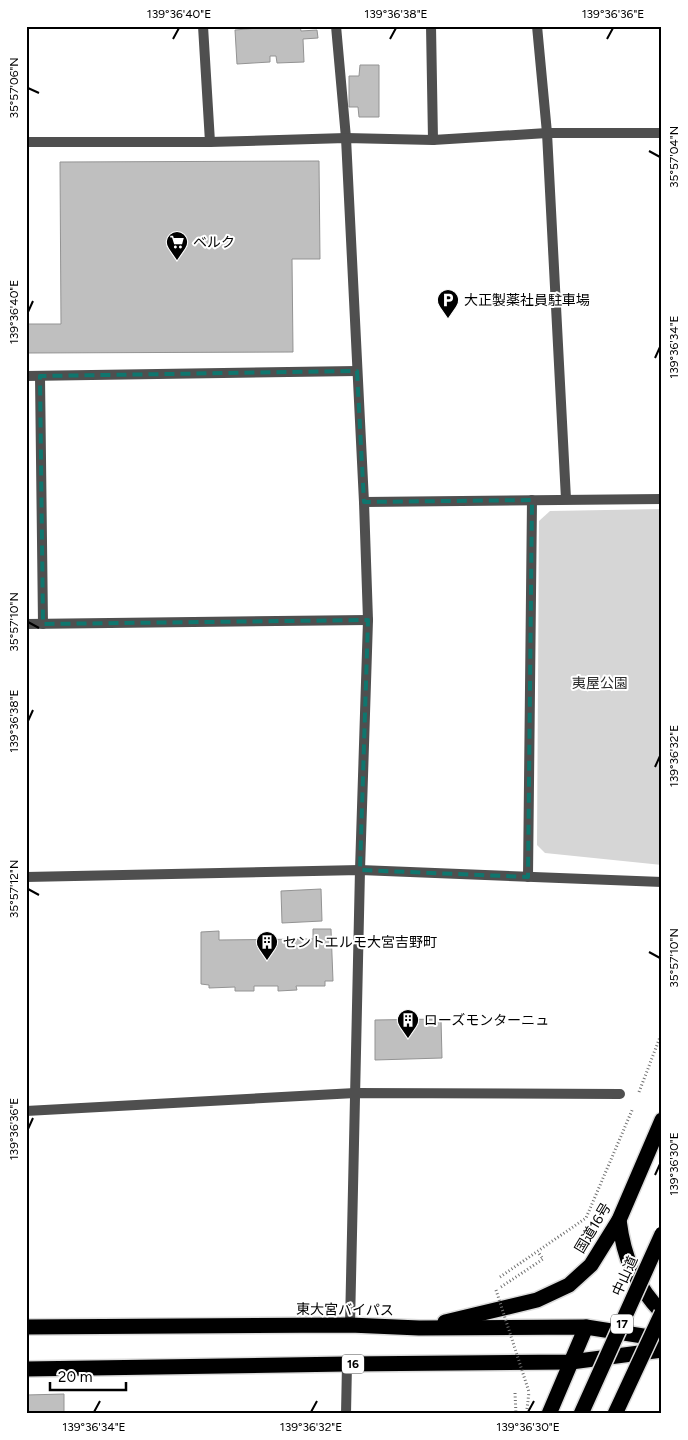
<svg xmlns="http://www.w3.org/2000/svg" width="688" height="1440" font-family="Figtree,'Noto Sans JP',sans-serif">
<style>
.green{fill:#d6d6d6}
.building{fill:#bfbfbf;stroke:#939393}
.lines{fill:none;stroke-linecap:round;stroke-linejoin:round}
.highway-casing{stroke:#dbdbdb;stroke-width:18}
.path{stroke:#717171;stroke-width:3;stroke-dasharray:1 2.5;stroke-linecap:butt}
.street{stroke:#4f4f4f;stroke-width:10}
.highway{stroke:#000;stroke-width:15}
.highway-bridge-casing{stroke:#dbdbdb;stroke-width:18;stroke-linecap:butt}
.path-bridge{stroke:#717171;stroke-width:3;stroke-dasharray:1 2.5;stroke-linecap:butt}
.highway-bridge{stroke:#000;stroke-width:15}
.marked{fill:none;stroke:#0f766e;stroke-width:4;stroke-dasharray:10 6;stroke-linejoin:round}
.ticks{fill:none;stroke:#000;stroke-width:2}
.labels{text-anchor:middle;dominant-baseline:central;stroke-width:4;stroke-linejoin:round;paint-order:stroke}
.shield{fill:#fff;stroke:#4c4c4c;stroke-width:1}
.shield-label{font-size:12px;font-weight:bold;fill:#000}
.poi-label{font-size:14px;fill:#000;stroke:#fff;text-anchor:start}
.park-label{font-size:14px;fill:#2d2d2d;stroke:#fff}
.street-label{font-size:14px;fill:#000;stroke:#fff}
.neatline{fill:none;stroke:#000;stroke-width:2}
.ticks-label{font-size:12px;text-anchor:middle;fill:#000}
</style>
<rect width="100%" height="100%" fill="#fff"/>
<path class="green" d="M662,509V865L545,853L537,845L539,521L550,511Z"/>
<g class="building">
<path d="M282,26H300L301,31L317,30L318,38L303,39L304,62L277,63L276,56H270V62L237,64L235,30Z"/>
<path d="M360,65H379V117H359L358,107H349V76H359Z"/>
<path d="M319,161L320,259H292L293,352L26,353V324H61L60,162Z"/>
<path d="M321,889L322,921L282,923L281,891Z"/>
<path d="M313,929H331L333,981H325V986H296L297,990L278,991V986H254V991H235V987L209,988V985L201,984V932L219,931V940L313,939Z"/>
<path d="M441,1019L442,1058L375,1060V1020Z"/>
<path d="M64,1394V1414H26V1395Z"/>
</g>
<g class="lines">
<g class="highway-casing">
<g id="highway">
<path d="M619,1220C624,1259 635,1284 662,1313"/>
<path d="M445,1322L537,1300L569,1285L591,1265L619,1220L662,1120"/>
<path d="M26,1327L350,1325L419,1328L586,1327L662,1339"/>
<path d="M26,1369L347,1364L571,1362L662,1350"/>
<path d="M549,1414L586,1327"/>
</g>
</g>
<g class="path">
<path d="M639,1092L662,1032"/>
<path d="M500,1277L586,1218L633,1108"/>
<path d="M501,1287L543,1259L538,1252"/>
<path d="M515,1393L516,1414"/>
<path d="M527,1409L529,1392"/>
</g>
<g class="street">
<path d="M203,26L210,142"/>
<path d="M336,26L346,138L364,502L368,620L360,870L350,1325"/>
<path d="M431,26L433,140"/>
<path d="M537,26L547,133L566,499"/>
<path d="M26,142H210L346,138L433,140L547,133H662"/>
<path d="M26,376L357,371"/>
<path d="M40,376L43,624"/>
<path d="M364,502L662,499"/>
<path d="M26,624L368,620"/>
<path d="M26,877L360,870L662,882"/>
<path d="M528,877L532,500"/>
<path d="M26,1111L355,1093L620,1094"/>
<path d="M346,1414L347,1364"/>
</g>
<use href="#highway" class="highway"/>
<g class="highway-bridge-casing">
<g id="highway-bridge">
<path d="M581,1414L662,1234"/>
<path d="M615,1414L662,1313"/>
</g>
</g>
<path class="path-bridge" d="M496,1290L529,1392"/>
<use href="#highway-bridge" class="highway-bridge"/>
</g>
<path class="marked" d="M357,371L364,502L532,500L528,877L360,870L368,620L43,624L40,376Z"/>
<path class="ticks" d="M173,39L179,28M390,39L396,28M607,39L613,28M28,88L39,93M649,151L660,157M28,312L33,301M655,358L660,347M28,622L39,628M28,721L33,710M655,767L660,756M28,889L39,895M649,952L660,958M28,1129L33,1118M655,1175L660,1164M94,1412L100,1401M311,1412L317,1401M528,1412L534,1401"/>
<defs>
<g id="supermarket-pin" transform="scale(1.125)"><path d="M0 17L-7.5 6A9.5 9.5 0 1 1 7.5 6Z" fill="#000" stroke="#fff"/><path d="M-6-5.5h2.5l.6 2H6L4.5 2H-2.5L-4.4-4H-6ZM-1.5 3.2a1.3 1.3 0 1 0 .1 0ZM3 3.2a1.3 1.3 0 1 0 .1 0Z" fill="#fff"/></g>
<g id="parking-pin" transform="scale(1.125)"><path d="M0 17L-7.5 6A9.5 9.5 0 1 1 7.5 6Z" fill="#000" stroke="#fff"/><path d="M-3.5-5.5H1a3.5 3.5 0 0 1 0 7H-1V5.5H-3.5ZM-1-3.4V-.6H.8a1.4 1.4 0 0 0 0-2.8Z" fill="#fff"/></g>
<g id="building-pin" transform="scale(1.125)"><path d="M0 17L-7.5 6A9.5 9.5 0 1 1 7.5 6Z" fill="#000" stroke="#fff"/><path d="M-4-6H4V6H1V3H-1V6H-4ZM-2.5-4.3h1.7v1.8h-1.7ZM.8-4.3h1.7v1.8H.8ZM-2.5-1h1.7V.8h-1.7ZM.8-1h1.7V.8H.8Z" fill="#fff"/></g>
</defs>
<g fill-rule="evenodd">
<use href="#supermarket-pin" x="177" y="242"/>
<use href="#parking-pin" x="448" y="300"/>
<use href="#building-pin" x="267" y="942"/>
<use href="#building-pin" x="408" y="1020"/>
</g>
<g class="labels">
<g class="shield">
<rect x="611" y="1314.5" width="22" height="19" rx="4"/>
<rect x="342" y="1354.5" width="22" height="19" rx="4"/>
</g>
<g class="shield-label">
<text x="622" y="1324">17</text>
<text x="353" y="1364">16</text>
</g>
<g class="poi-label">
<text x="193" y="242">ベルク</text>
<text x="464" y="300">大正製薬社員駐車場</text>
<text x="283" y="942">セントエルモ大宮吉野町</text>
<text x="424" y="1020">ローズモンターニュ</text>
</g>
<g class="park-label">
<text x="600" y="683">夷屋公園</text>
</g>
<g class="street-label">
<text transform="translate(593 1228) rotate(-59)">国道16号</text>
<text transform="translate(625 1276) rotate(-66)">中山道</text>
<text transform="translate(345 1310) rotate(1)">東大宮バイパス</text>
</g>
</g>
<rect width="688" height="1440" fill="none" stroke="#ffffff" stroke-width="55"/>
<path d="M50 1382v8h76v-8" fill="none" stroke="#000000" stroke-width="2.5"/>
<text x="58" y="1382" font-size="15" fill="#000000" stroke="#ffffff" stroke-width="4" paint-order="stroke">20 m</text>
<rect x="28" y="28" width="632" height="1384" class="neatline"/>
<g class="ticks-label">
<text x="179" y="18">139°36'40"E</text>
<text x="396" y="18">139°36'38"E</text>
<text x="613" y="18">139°36'36"E</text>
<text transform="translate(14 88) rotate(-90)" y="4">35°57'06"N</text>
<text transform="translate(674 157) rotate(-90)" y="4">35°57'04"N</text>
<text transform="translate(14 312) rotate(-90)" y="4">139°36'40"E</text>
<text transform="translate(674 347) rotate(-90)" y="4">139°36'34"E</text>
<text transform="translate(14 622) rotate(-90)" y="4">35°57'10"N</text>
<text transform="translate(14 721) rotate(-90)" y="4">139°36'38"E</text>
<text transform="translate(674 756) rotate(-90)" y="4">139°36'32"E</text>
<text transform="translate(14 889) rotate(-90)" y="4">35°57'12"N</text>
<text transform="translate(674 958) rotate(-90)" y="4">35°57'10"N</text>
<text transform="translate(14 1129) rotate(-90)" y="4">139°36'36"E</text>
<text transform="translate(674 1164) rotate(-90)" y="4">139°36'30"E</text>
<text x="94" y="1431">139°36'34"E</text>
<text x="311" y="1431">139°36'32"E</text>
<text x="528" y="1431">139°36'30"E</text>
</g>
</svg>
